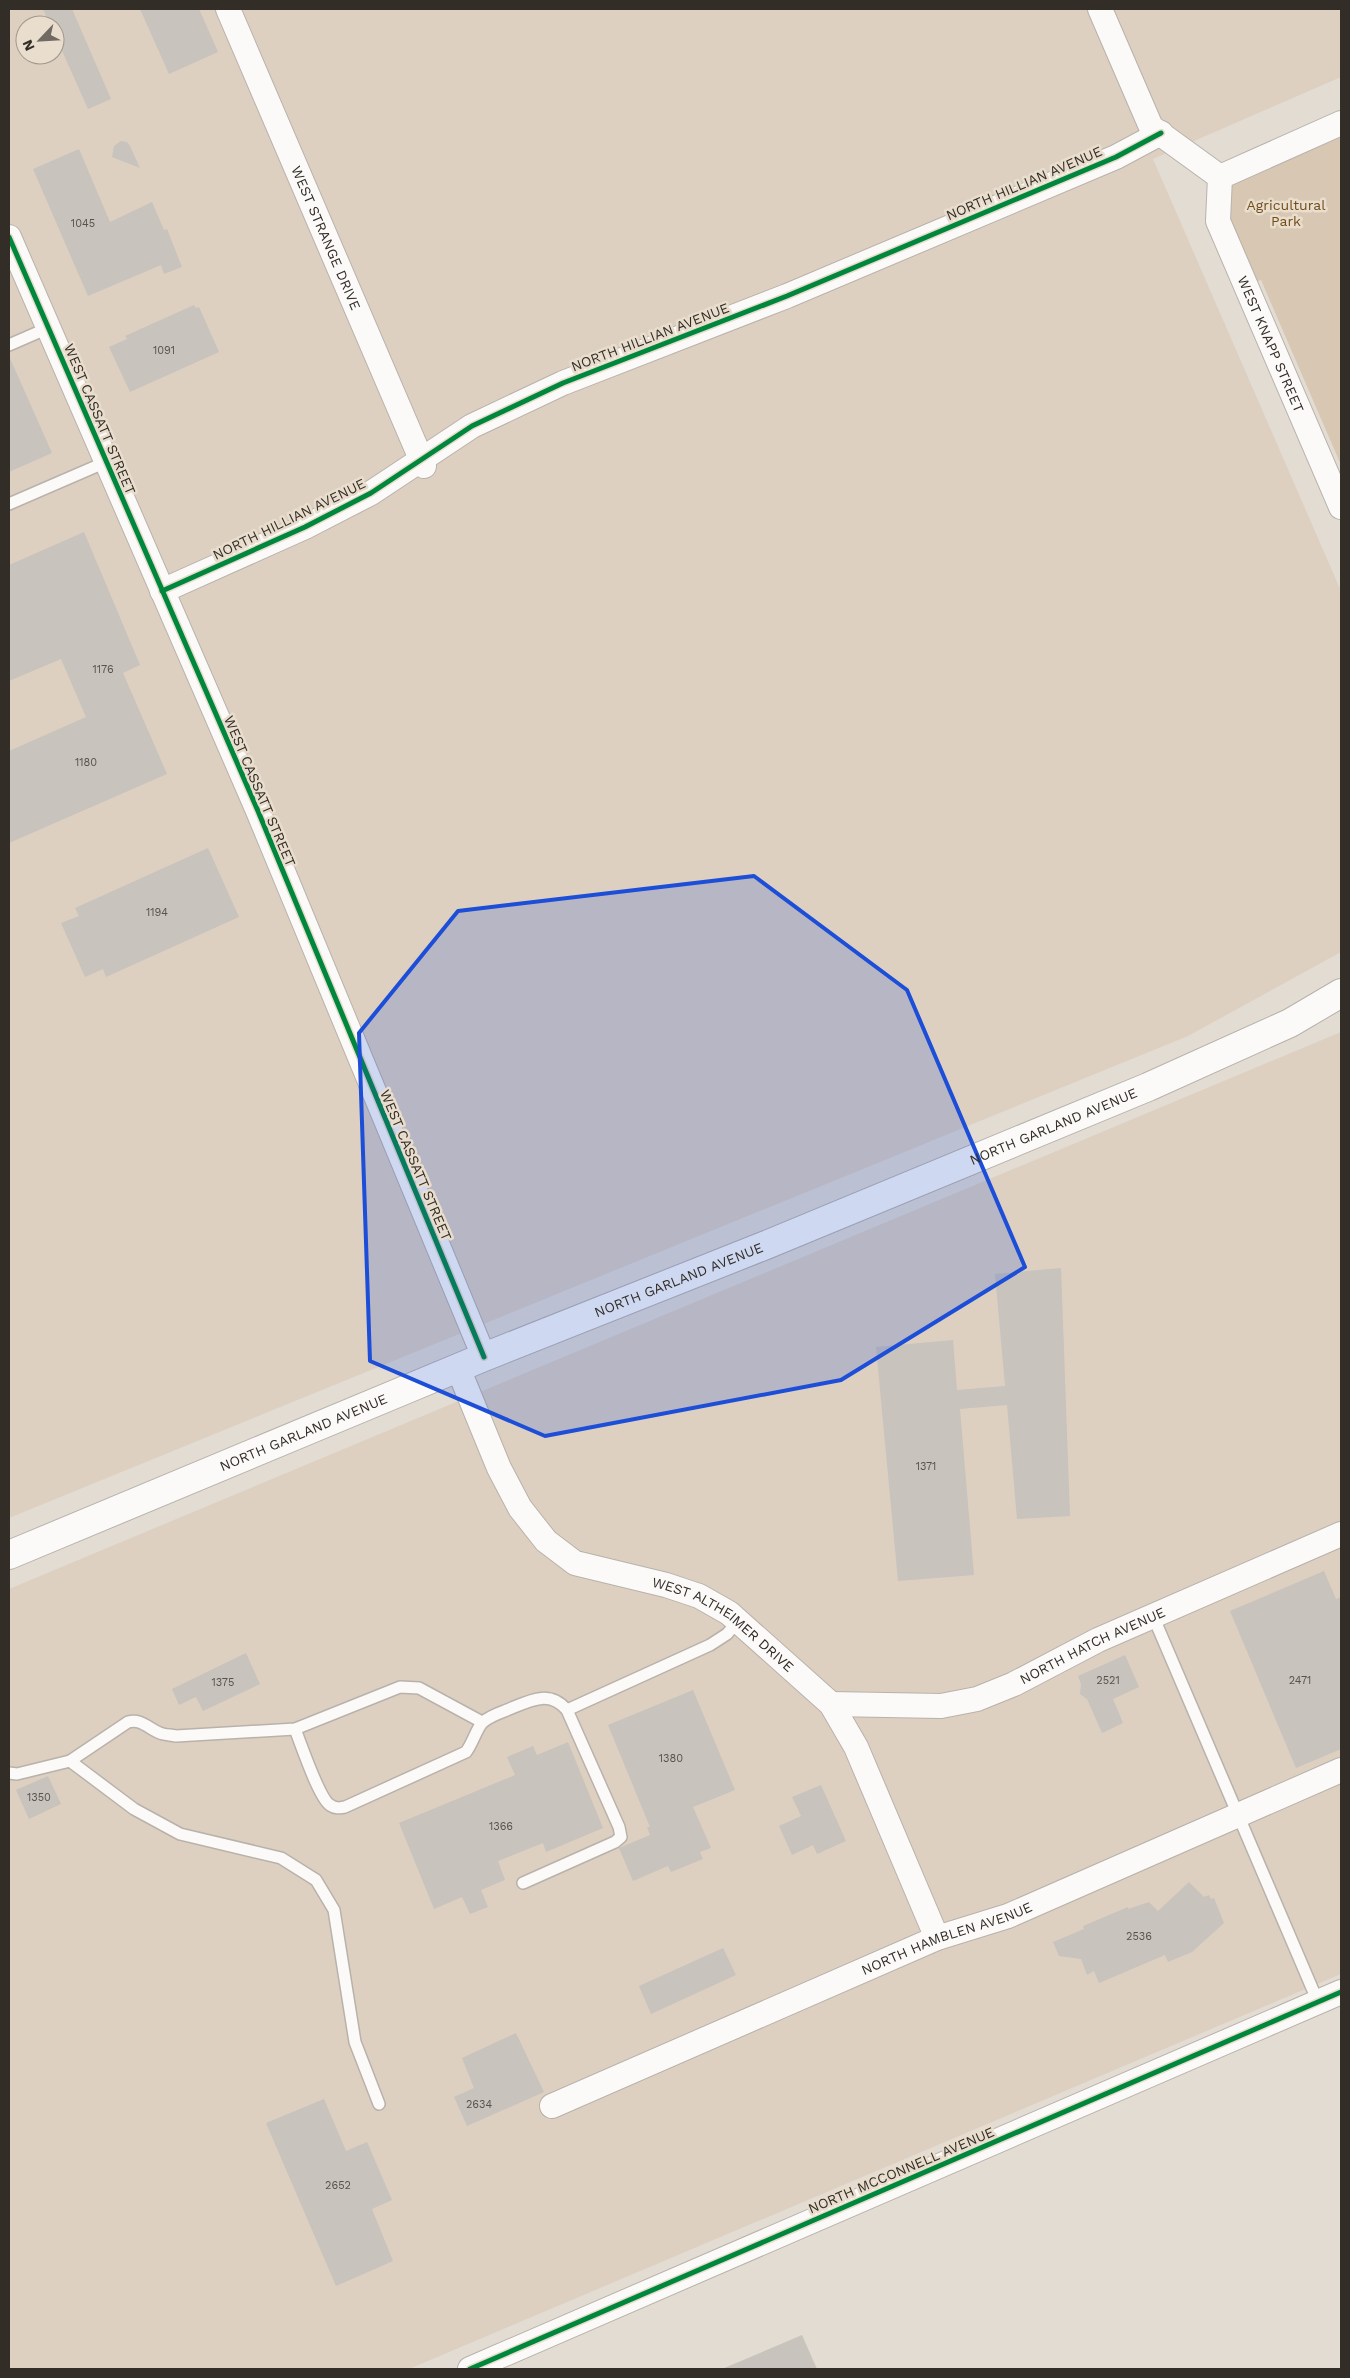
<svg xmlns="http://www.w3.org/2000/svg" width="1350" height="2378" font-family="'Work Sans',sans-serif">
<style>
.built{fill:#ddd0c1;fill-rule:evenodd}
.green{fill:#d7c7b3}
.building{fill:#c8c3bc}
.lines{fill:none;stroke-linecap:round;stroke-linejoin:round}
.lane-casing{stroke:#b8b2ab;stroke-width:14}
.street-casing{stroke:#b8b2ab;stroke-width:26}
.secondary-casing{stroke:#b8b2ab;stroke-width:30}
.lane{stroke:#fbfaf8;stroke-width:11}
.street{stroke:#fbfaf8;stroke-width:24}
.secondary{stroke:#fbfaf8;stroke-width:28}
.cycleway-casing{stroke:#e9ddcd;stroke-width:8}
.cycleway{stroke:#00873e;stroke-width:5}
.marked{fill:#1d4ed8;fill-opacity:0.2;stroke:#1d4ed8;stroke-width:4;stroke-linejoin:round}
.labels{text-anchor:middle;dominant-baseline:central;stroke-width:5;stroke-linejoin:round;paint-order:stroke}
.number-label{font-size:11px;fill:#58524c}
.street-label{font-size:14px;fill:#322d27;stroke:#e9ddcd}
.park-label{font-size:14px;fill:#714e19;stroke:#e9ddcd}
</style>
<rect width="100%" height="100%" fill="#e3dcd3"/>
<g class="built">
<path d="M9,9H1341V77L1153,159L1341,591V952L1188,1036L9,1518ZM25,25H55V55H25Z"/>
<path d="M1341,1032V1974L409,2369H9V1589Z"/>
</g>
<path class="green" d="M1341,127V465L1261,280L1252,283L1232,229L1228,200L1231,188L1246,171Z"/>
<g class="building">
<path d="M43,9H72L111,99L88,109L55,35V25H50Z"/>
<path d="M140,9H199L218,52L169,74Z"/>
<path d="M121,141L127,142L130,146L140,168L112,157L114,146Z"/>
<path d="M79,149L110,222L152,202L164,230L167,229L182,267L164,274L161,265L88,296L33,169Z"/>
<path d="M194,305L196,308L199,307L219,352L130,392L109,347L127,339L125,336Z"/>
<path d="M9,356L52,453L9,472Z"/>
<path d="M84,532L140,665L123,673L167,774L9,843V751L86,717L61,659L9,681V565Z"/>
<path d="M208,848L239,917L106,977L103,969L85,977L61,923L79,916L75,908Z"/>
<path d="M1061,1268L1070,1516L1017,1519L1007,1405L960,1409L974,1575L898,1581L876,1347L953,1340L957,1390L1005,1386L995,1274Z"/>
<path d="M1324,1571L1336,1599L1341,1597V1749L1296,1768L1230,1611Z"/>
<path d="M246,1653L260,1684L203,1711L196,1697L179,1705L172,1689Z"/>
<path d="M1125,1655L1139,1687L1113,1699L1123,1723L1102,1733L1087,1699L1080,1694L1081,1684L1078,1676Z"/>
<path d="M693,1690L735,1790L693,1807L711,1848L700,1852L703,1859L671,1872L668,1866L633,1881L619,1848L650,1835L647,1827H650L608,1725Z"/>
<path d="M568,1742L603,1828L546,1852L543,1843L498,1861L505,1880L481,1890L488,1907L470,1914L462,1897L434,1909L399,1823L515,1775L507,1757L533,1746L537,1755Z"/>
<path d="M48,1776L61,1804L29,1819L16,1790Z"/>
<path d="M821,1785L846,1841L817,1854L813,1845L792,1855L779,1826L801,1816L792,1797Z"/>
<path d="M1189,1882L1204,1897L1209,1895L1211,1899L1214,1898L1224,1923L1192,1952L1168,1962L1165,1955L1099,1983L1094,1971L1087,1975L1081,1959L1059,1956L1053,1942L1084,1929L1083,1926L1128,1907V1909L1149,1902L1158,1911Z"/>
<path d="M723,1948L736,1975L651,2014L639,1986Z"/>
<path d="M516,2033L544,2092L467,2126L454,2097L474,2088L462,2058Z"/>
<path d="M324,2099L346,2151L367,2142L392,2200L372,2209L393,2261L336,2286L266,2123Z"/>
<path d="M802,2335L817,2369H722Z"/>
</g>
<g class="lines">
<g class="lane-casing">
<g id="lane">
<path d="M9,345L48,328"/>
<path d="M9,504L106,462"/>
<path d="M1153,1616L1318,2002"/>
<path d="M567,1710L710,1645L727,1634L739,1620"/>
<path d="M295,1729C301,1744 319,1798 330,1805C336,1809 339,1808 345,1807L466,1752C473,1743 477,1727 483,1722C490,1716 499,1713 507,1710C529,1701 549,1689 567,1710L619,1827L621,1837L615,1842L523,1883"/>
<path d="M70,1761L128,1722C143,1718 150,1731 163,1734C167,1735 171,1735 176,1736L295,1729L400,1687L419,1688L482,1722"/>
<path d="M9,1773L17,1774L70,1761L134,1809L180,1834L281,1858L316,1880L334,1910L355,2042L379,2104"/>
</g>
</g>
<g class="street-casing">
<g id="street">
<path id="s1" d="M228,9L424,466"/>
<path d="M1100,9L1151,127L1220,177"/>
<path id="s2" d="M1220,177L1218,221L1341,507"/>
<path d="M1220,177L1341,123"/>
<path d="M9,237L258,811L484,1357"/>
<path d="M162,591L305,527L371,493L472,426L563,383L787,296L1116,157L1161,133"/>
<path id="s3" d="M458,1368L499,1468L520,1508L546,1541L575,1563L666,1585L699,1596L729,1613L831,1704L856,1747L937,1938"/>
<path id="s4" d="M831,1704L941,1706L977,1699L1014,1684L1098,1640L1341,1534"/>
<path id="s5" d="M552,2106L937,1938L1008,1916L1341,1770"/>
<path d="M470,2369L1341,1992"/>
</g>
</g>
<g class="secondary-casing">
<g id="secondary">
<path id="s6" d="M9,1555L484,1357L766,1245L1148,1087L1290,1023L1341,993"/>
</g>
</g>
<use href="#lane" class="lane"/>
<use href="#street" class="street"/>
<use href="#secondary" class="secondary"/>
<g class="cycleway-casing">
<g id="cycleway">
<path d="M9,237L258,811L484,1357"/>
<path d="M162,591L305,527L371,493L472,426L563,383L787,296L1116,157L1161,133"/>
<path d="M470,2369L1341,1992"/>
</g>
</g>
<use href="#cycleway" class="cycleway"/>
</g>
<path class="marked" d="M754,876L907,990L1025,1267L841,1380L545,1436L370,1361L359,1033L458,911Z"/>
<g class="labels">
<g class="number-label">
<text x="83" y="223">1045</text>
<text x="164" y="350">1091</text>
<text x="103" y="669">1176</text>
<text x="86" y="762">1180</text>
<text x="157" y="912">1194</text>
<text x="926" y="1466">1371</text>
<text x="1108" y="1680">2521</text>
<text x="1300" y="1680">2471</text>
<text x="223" y="1682">1375</text>
<text x="671" y="1758">1380</text>
<text x="39" y="1797">1350</text>
<text x="501" y="1826">1366</text>
<text x="1139" y="1936">2536</text>
<text x="479" y="2104">2634</text>
<text x="338" y="2185">2652</text>
</g>
<g class="street-label">
<text transform="translate(1024 183) rotate(-23)">NORTH HILLIAN AVENUE</text>
<text stroke="none"><textPath href="#s1" startOffset="249">WEST STRANGE DRIVE</textPath></text>
<text transform="translate(650 337) rotate(-21)">NORTH HILLIAN AVENUE</text>
<text stroke="none"><textPath href="#s2" startOffset="178">WEST KNAPP STREET</textPath></text>
<text transform="translate(100 419) rotate(67)">WEST CASSATT STREET</text>
<text transform="translate(289 519) rotate(-26)">NORTH HILLIAN AVENUE</text>
<text transform="translate(260 791) rotate(67)">WEST CASSATT STREET</text>
<text stroke="none"><textPath href="#s6" startOffset="1129">NORTH GARLAND AVENUE</textPath></text>
<text transform="translate(416 1165) rotate(67)">WEST CASSATT STREET</text>
<text stroke="none"><textPath href="#s6" startOffset="724">NORTH GARLAND AVENUE</textPath></text>
<text stroke="none"><textPath href="#s6" startOffset="319">NORTH GARLAND AVENUE</textPath></text>
<text stroke="none"><textPath href="#s3" startOffset="395">WEST ALTHEIMER DRIVE</textPath></text>
<text stroke="none"><textPath href="#s4" startOffset="274">NORTH HATCH AVENUE</textPath></text>
<text stroke="none"><textPath href="#s5" startOffset="429">NORTH HAMBLEN AVENUE</textPath></text>
<text transform="translate(901 2170) rotate(-23)">NORTH MCCONNELL AVENUE</text>
</g>
<g class="park-label">
<text x="1286" y="205">Agricultural<tspan x="1286" dy="16">Park</tspan></text>
</g>
</g>
<rect width="1350" height="2378" fill="none" stroke="#322d27" stroke-width="20"/>
<g transform="translate(40 40) rotate(245)"><circle r="24" fill="#e9ddcd" stroke="#a0978b"/>
<path d="M0-4L9 19L0 12L-9 19Z" fill="#706a63"/>
<text y="-8" font-size="14" font-weight="bold" text-anchor="middle" fill="#322d27">N</text>
</g>
</svg>
